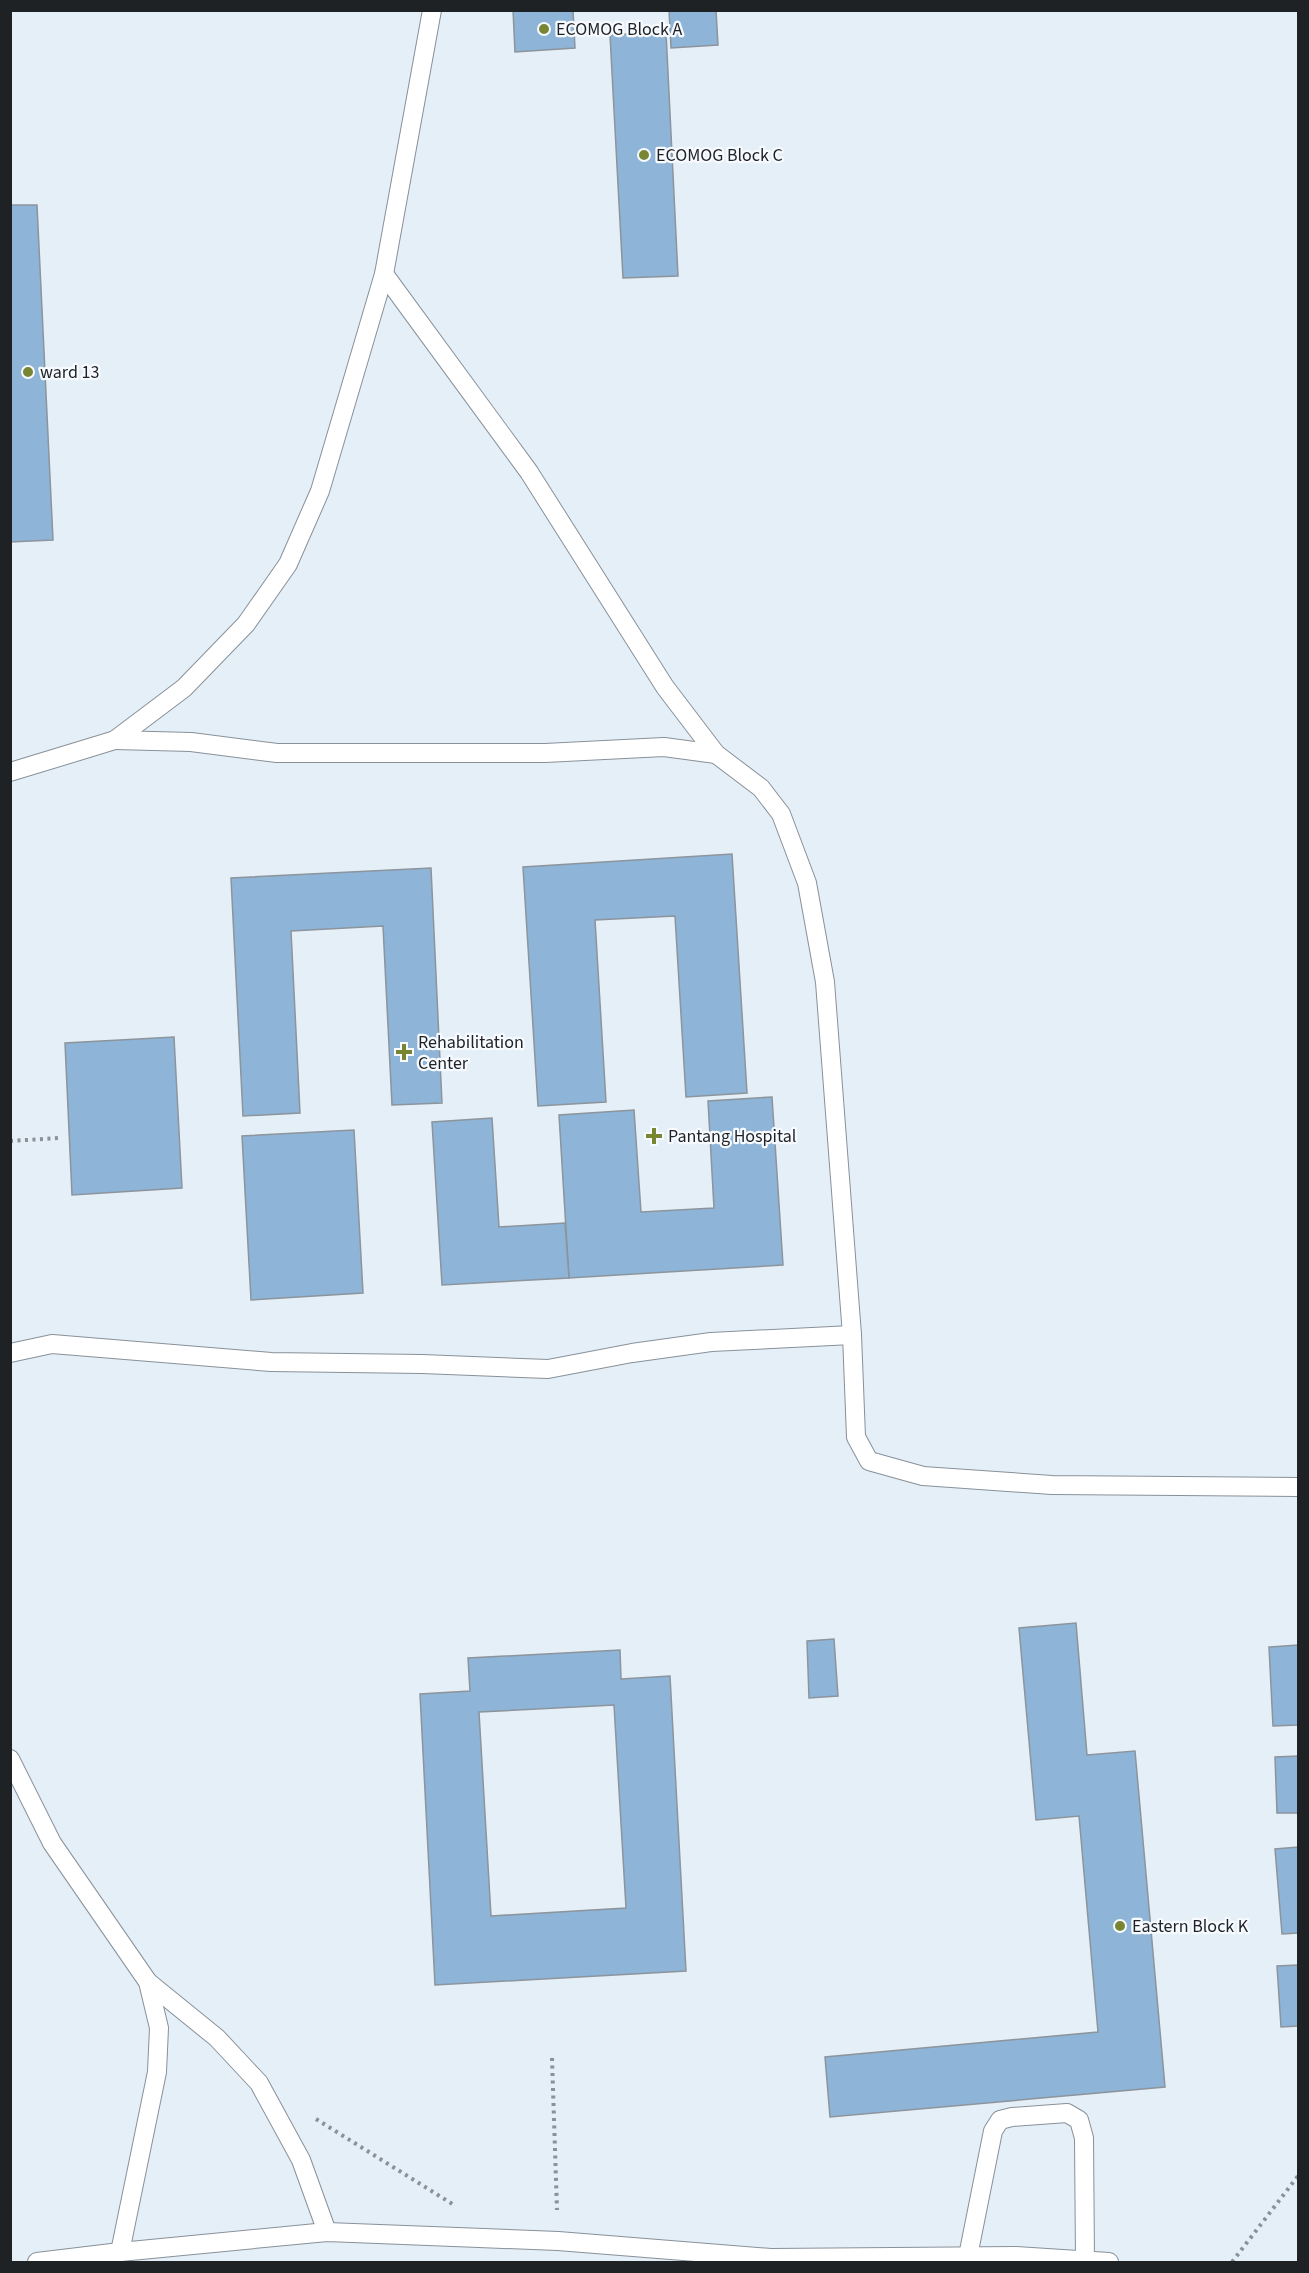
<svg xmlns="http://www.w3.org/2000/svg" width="1309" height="2273" font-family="'Source Sans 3',sans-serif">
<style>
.building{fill:#8eb4d7;stroke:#8c949c;stroke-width:1.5;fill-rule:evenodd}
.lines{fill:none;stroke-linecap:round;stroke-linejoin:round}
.lane-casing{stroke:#889199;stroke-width:20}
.path{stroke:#8a9197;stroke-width:4;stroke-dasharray:3 4.5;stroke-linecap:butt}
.lane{stroke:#fff;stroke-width:18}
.poi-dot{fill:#788634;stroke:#f7fbff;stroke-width:2}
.labels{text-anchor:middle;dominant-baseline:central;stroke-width:4.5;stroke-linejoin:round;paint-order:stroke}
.poi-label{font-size:18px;fill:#1f2225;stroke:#f7fbff;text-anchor:start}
</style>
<rect width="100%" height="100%" fill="#e5eff8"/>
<g class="building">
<path d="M513,10H573L575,48L515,52Z"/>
<path d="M669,10H716L718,45L671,48Z"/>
<path d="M666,32L678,276L623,278L610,35Z"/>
<path d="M10,205H37L53,540L10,542Z"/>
<path d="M732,854L747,1093L686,1097L675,916L595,920L606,1102L538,1106L523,867Z"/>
<path d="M431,868L442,1103L392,1105L383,926L291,931L300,1113L243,1116L231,878Z"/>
<path d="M174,1037L182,1188L72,1195L65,1043Z"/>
<path d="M772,1097L783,1265L569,1278L559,1115L634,1110L641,1212L714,1208L708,1101Z"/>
<path d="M492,1118L499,1227L565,1223L569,1278L442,1285L432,1122Z"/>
<path d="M354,1130L363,1293L251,1300L242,1136Z"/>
<path d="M1076,1623L1087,1755L1135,1751L1165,2087L830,2117L825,2057L1098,2032L1079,1816L1036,1820L1019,1628Z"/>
<path d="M834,1639L838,1696L809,1698L807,1641Z"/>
<path d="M1298,1645V1725L1273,1726L1269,1647Z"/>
<path d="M620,1650L621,1679L670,1676L686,1971L435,1985L420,1694L470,1691L468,1658ZM614,1705L626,1908L491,1916L479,1712Z"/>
<path d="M1298,1756V1813H1277L1275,1757Z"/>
<path d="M1298,1847V1933L1282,1934L1275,1849Z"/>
<path d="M1298,1965V2026L1281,2027L1277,1966Z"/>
</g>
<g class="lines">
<g class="lane-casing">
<g id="lane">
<path d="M384,274L529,472L665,687L716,754L761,788L781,814L807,883L825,982L852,1335L856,1437L869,1461L923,1476L1052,1485L1298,1487"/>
<path d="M115,740L191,742L277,753H545L664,747L716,754"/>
<path d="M10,772L115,740L184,688L246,624L288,564L320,491L384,274L432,10"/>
<path d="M10,1353L52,1344L271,1362L422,1364L548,1369L632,1353L711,1342L852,1335"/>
<path d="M10,1759L52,1843L148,1982L159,2028L157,2072L120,2252"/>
<path d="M148,1982L217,2038L259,2083L301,2160L327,2232"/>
<path d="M968,2256L993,2131L1000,2120L1012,2117L1067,2113L1079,2120L1084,2138L1085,2261"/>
<path d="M37,2262L120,2252L327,2232L558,2241L771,2258L1016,2256L1109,2262"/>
</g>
</g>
<g class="path">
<path d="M10,1141L59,1138"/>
<path d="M552,2058L557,2210"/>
<path d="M316,2119L454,2205"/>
<path d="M1232,2262L1298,2176"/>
</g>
<use href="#lane" class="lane"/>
</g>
<g class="poi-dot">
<circle cx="544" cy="29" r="6"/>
<circle cx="644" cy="155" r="6"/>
<circle cx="28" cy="372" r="6"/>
<path d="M401 1043h6v6h6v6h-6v6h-6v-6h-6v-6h6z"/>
<path d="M651 1127h6v6h6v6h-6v6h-6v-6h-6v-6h6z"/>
<circle cx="1120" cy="1926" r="6"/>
</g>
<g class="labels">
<g class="poi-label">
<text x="556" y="29">ECOMOG Block A</text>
<text x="656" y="155">ECOMOG Block C</text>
<text x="40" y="372">ward 13</text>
<text x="418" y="1042">Rehabilitation<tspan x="418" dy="21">Center</tspan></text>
<text x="668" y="1136">Pantang Hospital</text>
<text x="1132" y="1926">Eastern Block K</text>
</g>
</g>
<rect width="1309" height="2273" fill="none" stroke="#1f2225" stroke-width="24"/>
</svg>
